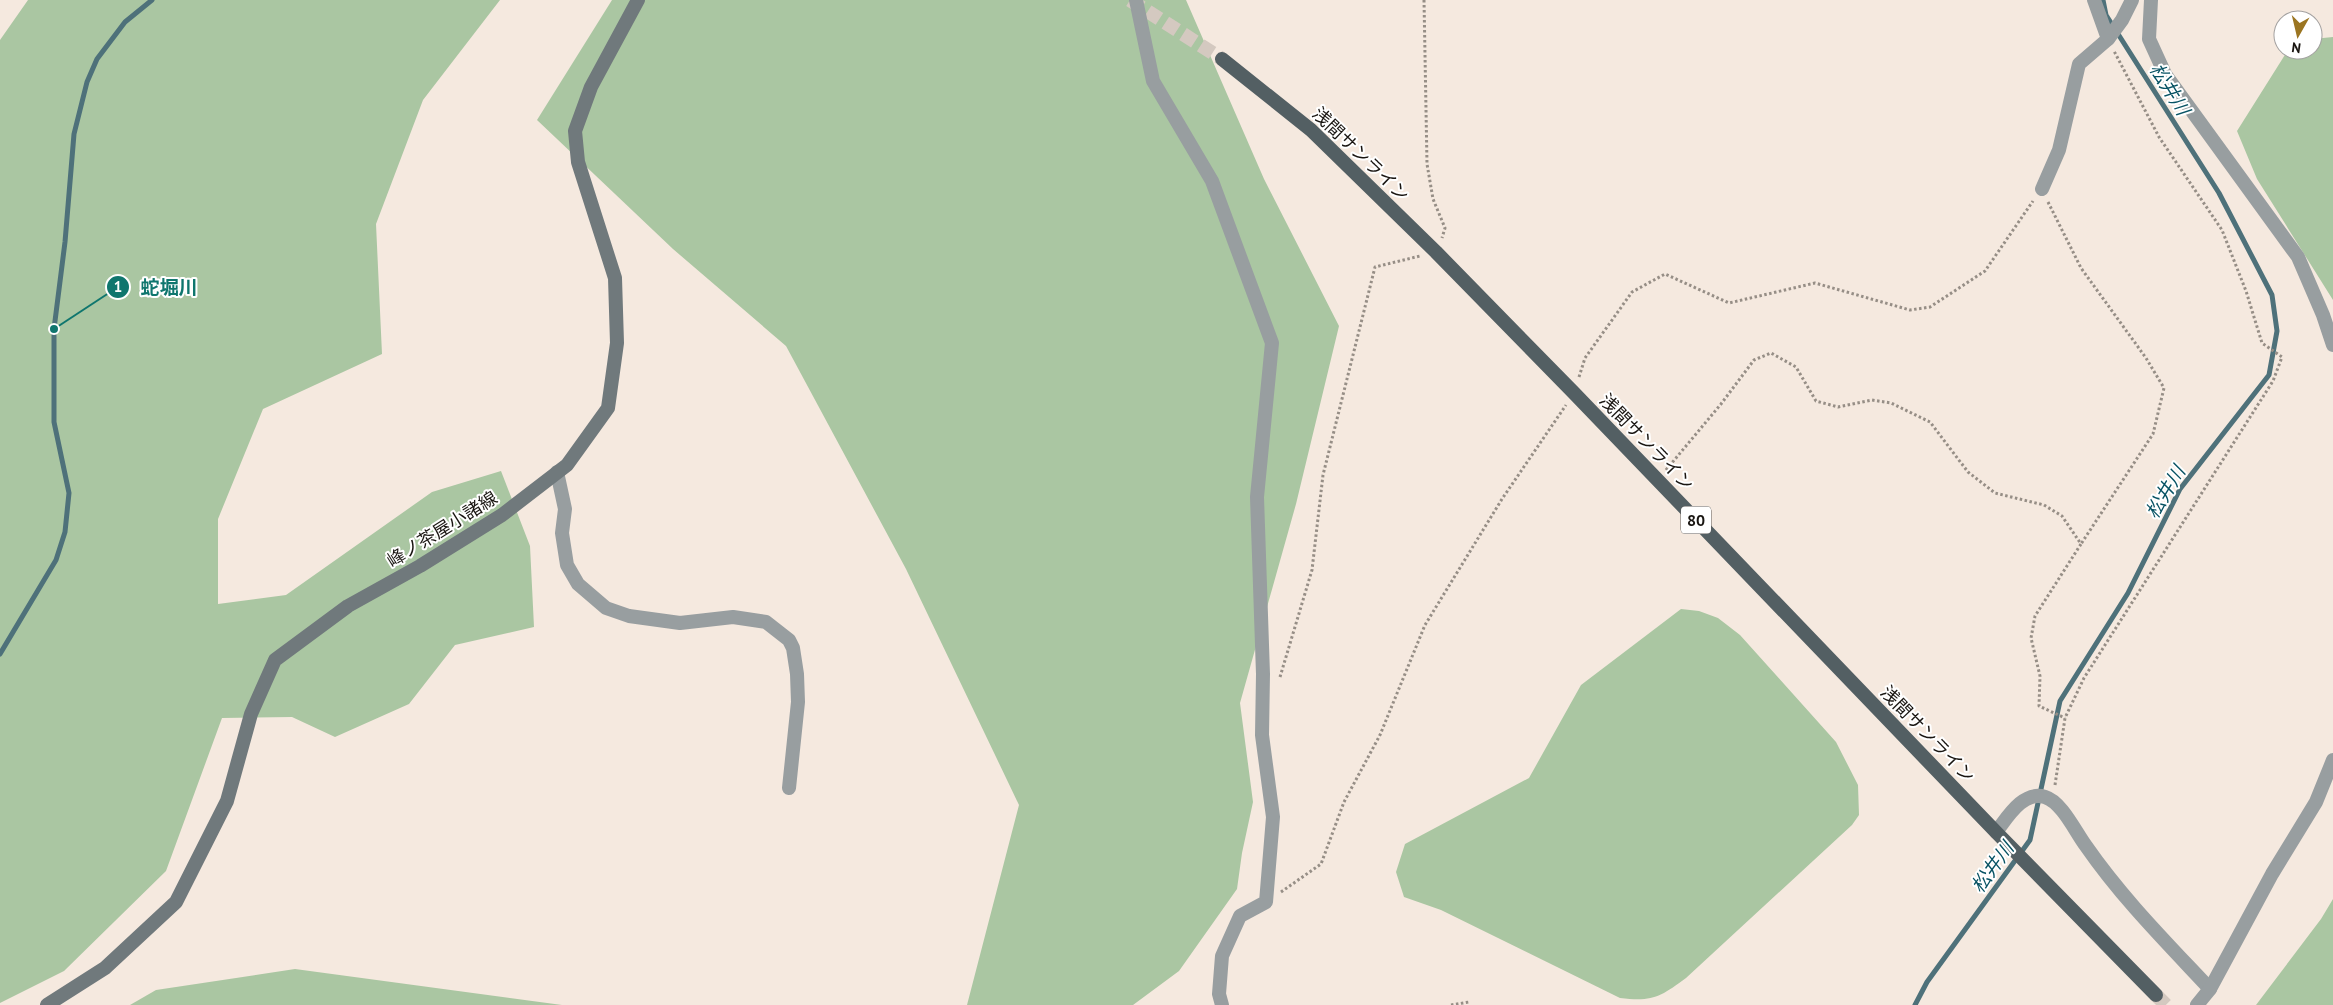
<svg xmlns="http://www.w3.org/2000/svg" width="2333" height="1005" font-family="'PT Sans','Noto Sans JP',sans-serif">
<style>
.forest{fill:#aac6a2}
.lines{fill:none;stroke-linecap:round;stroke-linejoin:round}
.stream{stroke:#4e717a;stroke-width:5}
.primary-tunnel{stroke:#d4c9c0;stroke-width:14;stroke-dasharray:14 7;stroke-linecap:butt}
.path{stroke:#968e86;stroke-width:3;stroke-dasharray:2.5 2.5;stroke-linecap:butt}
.minor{stroke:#989ea0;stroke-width:14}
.tertiary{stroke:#989ea0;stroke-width:14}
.secondary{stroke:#70797c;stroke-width:14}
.primary{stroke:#535f63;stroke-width:14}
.labels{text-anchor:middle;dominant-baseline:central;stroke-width:4;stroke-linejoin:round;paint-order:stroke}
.shield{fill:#fff;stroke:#5e5b58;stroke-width:1}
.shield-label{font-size:16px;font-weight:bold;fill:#191511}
.street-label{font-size:18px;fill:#191511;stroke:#fff}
.water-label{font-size:19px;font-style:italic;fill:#075263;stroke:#fff}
.leader{fill:none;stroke:#0f766e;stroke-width:2}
.callout-dot{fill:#0f766e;stroke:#fff;stroke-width:2}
.mark-label{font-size:15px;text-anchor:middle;font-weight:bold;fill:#fff}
.callout-label{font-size:19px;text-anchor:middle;font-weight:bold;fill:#0f766e;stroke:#fff;stroke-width:4;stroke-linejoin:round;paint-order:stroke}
</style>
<rect width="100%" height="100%" fill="#f5e9df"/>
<g class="forest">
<path d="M28,0H500L423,100L376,224L382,354L263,409L218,519V604L286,595L432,492L501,471L530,546L534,627L455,645L409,704L335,737L292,717L222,718L166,871L64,971L0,1003V40Z"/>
<path d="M612,0H1186L1264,179L1339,326L1296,504L1240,703L1253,802L1242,853L1237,889L1179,971L1133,1005H967L1019,805L906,569L786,346L673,249L537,120Z"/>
<path d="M2333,37V300L2257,179L2237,131L2288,50H2313V39Z"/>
<path d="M1681,609L1699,611L1718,618L1740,635L1836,742L1858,785L1859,815L1852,825L1686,978C1660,997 1653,1002 1620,998L1441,910L1404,897L1396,872L1405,844L1529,778L1581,685Z"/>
<path d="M2333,899V1005H2256L2321,919Z"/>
<path d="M295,969L562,1005H130L156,990Z"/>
</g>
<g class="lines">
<g class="stream">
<path d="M0,654L56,560L65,532L69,493L54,422V329L65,242L74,134L87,82L97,59L125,22L152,0"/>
<path d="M1915,1005L1927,982L2030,840L2060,701L2128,593L2180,489L2269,375L2277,331L2272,295L2219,193L2106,15L2103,0"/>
</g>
<g class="primary-tunnel">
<path d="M1130,0L1222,59"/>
<path d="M2156,995L2166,1005"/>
</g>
<g class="path">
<path d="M1424,0L1427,164L1433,199L1445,228L1442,238"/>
<path d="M2048,202L2081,268L2146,358L2164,388L2153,434L2081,544"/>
<path d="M1579,377L1585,358L1632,292L1665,274L1729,303L1815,283L1910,310L1930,307L1985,271L2033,201"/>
<path d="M1666,470L1721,404L1754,360L1771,353L1796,367L1816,401L1838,407L1872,400L1891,403L1930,422L1968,472L1995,493L2044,505L2062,516L2081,544L2035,616L2031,638L2040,676L2039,706L2065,718"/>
<path d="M1280,677L1312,570L1323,475L1375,267L1420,256"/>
<path d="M2055,785L2065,718L2084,678L2273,381L2282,357L2262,343L2246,291L2222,230L2159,137L2114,51"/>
<path d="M1281,892L1321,864L1344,802L1380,735L1425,625L1502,499L1566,405"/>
<path d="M1451,1005L1469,1002"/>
</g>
<g class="minor">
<path d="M1136,0L1153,81L1212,181L1272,343L1257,497L1263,674L1262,735L1273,817L1266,902L1240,916L1222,956L1219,994L1222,1005"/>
<path d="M2108,39L2122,20L2132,0"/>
<path d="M2042,189L2059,150L2079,64L2108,39L2094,0"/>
</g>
<g class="tertiary">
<path d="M2151,0L2149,39L2165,74L2298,257L2323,315L2333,345"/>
<path d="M557,472L565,509L562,533L567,565L578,584L606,608L629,616L680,623L733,617L766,622L789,640L793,648L797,674L798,702L789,788"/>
<path d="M1996,832C2007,818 2023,790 2045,797C2062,802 2076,833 2086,846C2122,898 2167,943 2210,989"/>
<path d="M2197,1005L2210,989L2272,874L2316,802L2333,760"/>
</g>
<path class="secondary" d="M47,1005L105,968L176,902L227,801L251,714L275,660L348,606L420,566L502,515L567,465L608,408L617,343L615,278L578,162L575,131L591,87L638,0"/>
<path class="primary" d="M1222,59L1311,130L1436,252L1574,393L1996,832L2156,995"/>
</g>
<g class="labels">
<rect class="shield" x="1681" y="506.5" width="30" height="27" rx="4"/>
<g class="shield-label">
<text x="1696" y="520">80</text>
</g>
<g class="street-label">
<text transform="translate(1361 154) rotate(44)">浅間サンライン</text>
<text transform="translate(1647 442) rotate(46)">浅間サンライン</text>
<text transform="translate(442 529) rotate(-32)">峰ノ茶屋小諸線</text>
<text transform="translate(1928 734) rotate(46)">浅間サンライン</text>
</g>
<g class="water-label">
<text transform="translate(2170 89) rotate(58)">松井川</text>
<text transform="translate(2165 492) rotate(-59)">松井川</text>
<text transform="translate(1992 867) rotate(-54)">松井川</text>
</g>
</g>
<path class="leader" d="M54 329L118 287"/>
<g class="callout-dot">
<circle cx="54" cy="329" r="5"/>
<circle cx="118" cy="287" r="12"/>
</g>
<g class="mark-label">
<text x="118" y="292">1</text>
</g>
<g class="callout-label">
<text x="169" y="294">蛇堀川</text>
</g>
<g transform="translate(2298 35) rotate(188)"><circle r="24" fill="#ffffff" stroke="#a3a1a0"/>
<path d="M0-4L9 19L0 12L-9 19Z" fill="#9b7521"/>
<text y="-8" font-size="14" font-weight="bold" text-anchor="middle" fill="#191511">N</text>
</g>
</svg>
